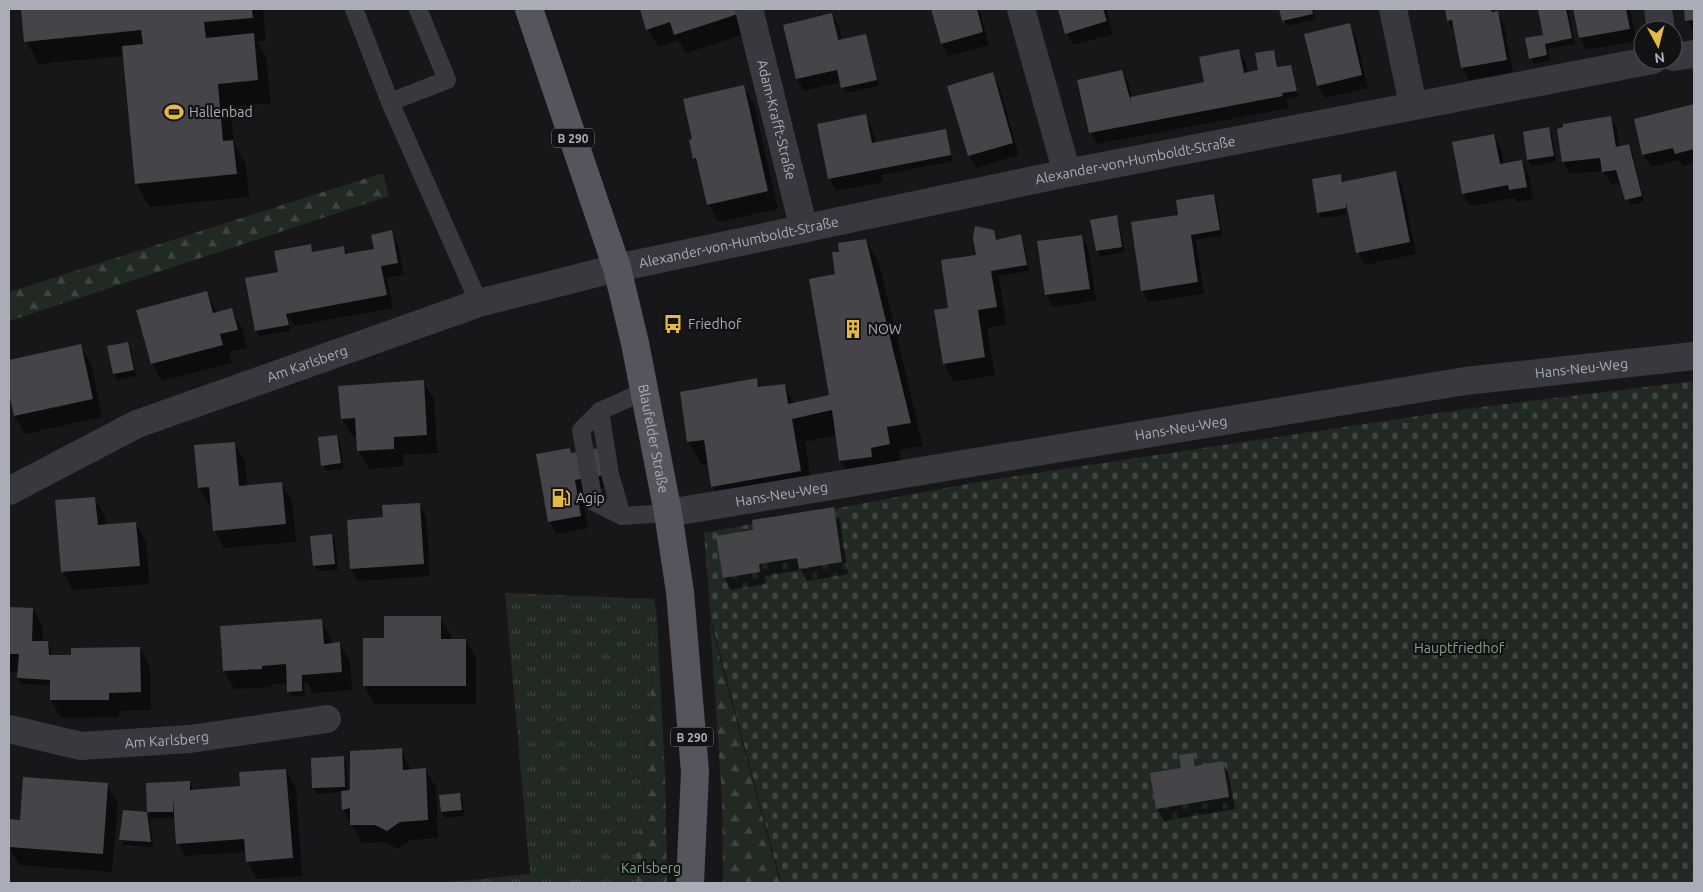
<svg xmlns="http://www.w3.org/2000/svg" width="1703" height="892" font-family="Ubuntu,sans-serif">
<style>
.grass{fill:url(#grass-tufts)}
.forest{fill:url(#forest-firs)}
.cemetery{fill:url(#cemetery-stones)}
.shadow{fill:#0007;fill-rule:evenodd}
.building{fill:#444449}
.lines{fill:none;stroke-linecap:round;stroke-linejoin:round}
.lane{stroke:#38393e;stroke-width:18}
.street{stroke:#38393e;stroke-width:28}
.primary{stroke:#55565d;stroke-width:28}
.labels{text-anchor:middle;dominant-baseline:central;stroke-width:4.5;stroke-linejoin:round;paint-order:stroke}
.shield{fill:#121214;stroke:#7c7e87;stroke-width:1}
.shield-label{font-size:12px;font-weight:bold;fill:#aaadb8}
.poi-label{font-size:14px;fill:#aaadb8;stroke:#121214;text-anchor:start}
.street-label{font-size:14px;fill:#aaadb8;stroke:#121214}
.park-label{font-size:14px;fill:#82a286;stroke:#121214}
</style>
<defs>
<pattern id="grass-tufts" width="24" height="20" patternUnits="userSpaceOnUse" patternTransform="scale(1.25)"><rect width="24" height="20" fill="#212923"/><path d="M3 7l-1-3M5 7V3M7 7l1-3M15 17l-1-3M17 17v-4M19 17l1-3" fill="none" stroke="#3f4541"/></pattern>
<pattern id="forest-firs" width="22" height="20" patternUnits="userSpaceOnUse" patternTransform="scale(1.25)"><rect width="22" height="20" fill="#212923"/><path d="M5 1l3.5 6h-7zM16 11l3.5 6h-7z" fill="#3f4541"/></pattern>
<pattern id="cemetery-stones" width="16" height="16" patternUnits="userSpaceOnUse" patternTransform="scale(1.25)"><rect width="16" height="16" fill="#212923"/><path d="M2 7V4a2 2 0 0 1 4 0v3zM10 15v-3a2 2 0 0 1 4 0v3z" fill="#3f4541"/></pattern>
</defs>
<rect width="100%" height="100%" fill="#171719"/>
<path class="grass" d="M505,593L654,599L657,616C649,705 644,795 634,883H439L530,874Z"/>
<g class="forest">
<path d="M383,173L389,196L9,321V292Z"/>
<path d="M657,616L665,774L667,883H634C644,795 649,705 657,616Z"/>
<path d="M710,621L780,883H723L722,798Z"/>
</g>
<path class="cemetery" d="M1694,381V883H781L711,620L704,533L989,480L1465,409Z"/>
<g class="shadow">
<path d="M23,9H263L266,41H257L266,58L271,103L230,107L234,143L246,164L249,197L150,207L136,183L124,56L39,64L26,41Z"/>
<path d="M641,9H743L751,32L686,53L678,40L658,47L648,29Z"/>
<path d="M932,9H979L989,45L949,56L942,44Z"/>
<path d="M1059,9H1106L1113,34L1073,45L1066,33Z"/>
<path d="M1280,9H1313L1316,19L1287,26Z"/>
<path d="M1446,9H1493L1494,13H1497L1504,25L1513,72L1469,80L1462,68L1455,26H1451L1448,20Z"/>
<path d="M1539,9H1568L1575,44L1548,49L1550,61L1534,64L1531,58L1545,36Z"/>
<path d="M1574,9H1630L1636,41L1587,50L1580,38Z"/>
<path d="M1685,9H1694V33L1687,21Z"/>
<path d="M832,15L839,27L842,40L865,35L879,86L846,93L841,82L804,91L797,79ZM834,26H837L840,41H837Z"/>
<path d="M1349,24L1356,37L1368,88L1325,98L1318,86Z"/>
<path d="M1239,51L1246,63L1248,73L1260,71L1273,51L1281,68L1290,66L1299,96L1287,99L1289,108L1097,144L1090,132L1121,71L1129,84L1132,97L1205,83ZM1275,63H1278L1279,68H1276Z"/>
<path d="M992,74L999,86L1019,155L976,168L969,156Z"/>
<path d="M743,86L754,104L778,209L718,222L708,204L699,168L694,159L693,140Z"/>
<path d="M1693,105L1694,163L1683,166L1679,160L1651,167L1644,155Z"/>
<path d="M865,116L872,128L876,144L945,130L953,161L882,175L883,182L837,191L830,179L819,125Z"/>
<path d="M1610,117L1617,129L1620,147L1628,146L1632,152L1644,202L1630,205L1622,182L1611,184L1603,171L1570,174L1563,162L1558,130Z"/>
<path d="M1549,129L1552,135L1556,162L1532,166L1528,160L1524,133Z"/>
<path d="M1494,136L1501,148L1504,165L1522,161L1529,174L1533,199L1517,202L1514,198L1470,206L1463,194Z"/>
<path d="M1395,172L1402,185L1416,254L1365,265L1358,252L1344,186L1342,187L1346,215L1322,218L1319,212L1341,175L1344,182Z"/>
<path d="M1213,195L1217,201L1222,236L1196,240L1204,294L1149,302L1142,290L1179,216Z"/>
<path d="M1116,217L1119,223L1125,252L1100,257L1097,251L1092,221Z"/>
<path d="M993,231L997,241L1020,236L1024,242L1029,271L999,276L1006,325L987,328L995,375L954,382L944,364L936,311L950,309Z"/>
<path d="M391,232L398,244L404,275L387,278L393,308L294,326L288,315L291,331L259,336L256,331L280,273L310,245L314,252L343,247L348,255L375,250Z"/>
<path d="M1081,236L1088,248L1096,301L1053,307L1046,295Z"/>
<path d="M866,240L879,263L923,446L899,450L902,467L854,484L840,461L837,435L805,442L813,494L725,510L712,486L709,464L702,465L688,442L681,393L756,380L761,388L784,385L795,404L831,396L836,275L840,253Z"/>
<path d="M206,292L217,313L232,310L242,328L247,348L229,352L232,363L162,381L152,363Z"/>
<path d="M128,343L131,349L136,376L117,380L114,374Z"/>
<path d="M80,346L91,364L102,417L25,434L15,416L9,388V361Z"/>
<path d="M423,381L434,399L437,453L403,455L404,466L369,469L359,451L357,436L353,437L342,419Z"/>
<path d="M337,436L340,442L343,469L326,471L323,465Z"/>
<path d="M234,443L245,461L247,486L281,483L292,501L296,542L224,548L214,530L212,505H209L199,487Z"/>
<path d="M610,447L617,459L622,485L581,492L588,528L557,534L550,521L570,449L572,454Z"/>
<path d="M94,498L105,516L106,526L135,523L146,541L149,584L73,590L63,572Z"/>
<path d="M419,504L426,516L430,576L358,581L351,569L384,518Z"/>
<path d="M833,509L840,521L848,574L807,581L801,570L765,576L766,584L731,590L724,577L755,531Z"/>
<path d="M332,535L335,541L338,570L318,571L314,566Z"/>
<path d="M9,608L33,609L43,627V642H47L51,648V657H73L140,648L150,666L151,710L119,711V717L61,718L51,700V685L21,684L18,678L19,672L9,671Z"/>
<path d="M440,617L451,635V640H466L476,658V704H375L364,686L386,639Z"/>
<path d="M321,621L332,639V644H340L350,662L352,690L313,693L307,682H304L305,696L292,697L288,691V683L271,684L272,687L234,689L224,671Z"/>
<path d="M401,750L411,770L425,769L436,787L438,838L411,840L398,849L386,842L362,843L343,809L342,792L317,794L314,788L343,758L347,764L348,792L351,791Z"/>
<path d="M1192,754L1197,767L1222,762L1229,775L1235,809L1164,821L1157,808Z"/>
<path d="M285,770L296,788L302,876L257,879L247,861L246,852L185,856L178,844L175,818H150L153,847L124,845L121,839L124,812L149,814L148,784L189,782L194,791L241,787Z"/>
<path d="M107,785L118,803L112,872L19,865L9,847L11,820L21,821Z"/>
<path d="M459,794L463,800L464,816L445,818L442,812L440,796Z"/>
</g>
<g class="building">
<path d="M21,9H252L253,18L204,22L206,38L254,33L258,80L218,84L223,141L233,140L237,174L135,184L122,46L143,44L141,30L24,42Z"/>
<path d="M640,9H740L741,13L674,35L670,22L646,30Z"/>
<path d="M931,9H977L983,32L941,44Z"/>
<path d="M1058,9H1103L1107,21L1065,34Z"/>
<path d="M1279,9H1312L1313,14L1282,21Z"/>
<path d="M1445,9H1491L1492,12L1498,11L1507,60L1461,68L1452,20L1447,21Z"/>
<path d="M1538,9H1566L1572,38L1545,44L1547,55L1529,59L1525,38L1543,35Z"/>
<path d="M1573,9H1626L1630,29L1579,38Z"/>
<path d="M1684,9H1694V20L1685,21Z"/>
<path d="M832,13L838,40L866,34L877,80L841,88L837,70L796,79L783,25Z"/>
<path d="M1350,23L1362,75L1317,86L1304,34Z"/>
<path d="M1239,49L1244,73L1258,70L1255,53L1274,50L1277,67L1291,65L1297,91L1282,93L1283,96L1089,133L1077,80L1122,70L1132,106L1130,97L1204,82L1199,57Z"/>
<path d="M993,72L1013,143L968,156L947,86Z"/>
<path d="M744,85L768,191L707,205L696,158L693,159L689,140L692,139L683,99Z"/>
<path d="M1694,104V149L1675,154L1673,148L1642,155L1634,119Z"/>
<path d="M866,114L872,143L946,129L951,155L828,179L817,124Z"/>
<path d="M1611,116L1616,147L1629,144L1642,196L1625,200L1616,170L1602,172L1600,158L1562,162L1557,129L1563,127V124Z"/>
<path d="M1549,127L1554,156L1527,160L1523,132Z"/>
<path d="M1494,134L1500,164L1522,160L1527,187L1509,190L1508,185L1462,194L1452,142Z"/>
<path d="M1396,171L1410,242L1356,253L1346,202V208L1317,213L1312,179L1341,174L1342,182Z"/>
<path d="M1214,194L1220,230L1191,235L1198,282L1141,291L1131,222L1178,215L1176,200Z"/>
<path d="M1117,215L1122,247L1096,251L1090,220Z"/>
<path d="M975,226L994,230L996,240L1021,234L1027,265L991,271L997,307L978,310L985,357L943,364L934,310L948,308L941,260L976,255L973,238Z"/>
<path d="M392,230L398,263L381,266L387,295L286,314L289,325L255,331L245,278L278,272L274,251L311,244L312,252L344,246L345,254L374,249L371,235Z"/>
<path d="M1082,235L1090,289L1045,295L1037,241Z"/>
<path d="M866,239L911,423L887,427L890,444L871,448L872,457L839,461L832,410L792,419L801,471L711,487L704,440L687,442L680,392L757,378L758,387L785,384L788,404L829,395L809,279L835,274L832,252H839L838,243Z"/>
<path d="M207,291L213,313L232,308L238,330L220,334L223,345L151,364L136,310Z"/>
<path d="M128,342L134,370L113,374L107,346Z"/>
<path d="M81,344L93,399L14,416L9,393V360Z"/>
<path d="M424,380L427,435L394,437V449L357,451L355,418L341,419L338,386Z"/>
<path d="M337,435L341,463L321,466L318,437Z"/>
<path d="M235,442L239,486L282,482L286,524L213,531L209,487L198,488L194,445Z"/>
<path d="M611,446L616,473L575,480L581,516L548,522L536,454L570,448L571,453Z"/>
<path d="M95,497L98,525L136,522L140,566L61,572L55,500Z"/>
<path d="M420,503L424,564L350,569L347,520L383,517L382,505Z"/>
<path d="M834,507L842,562L799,569L797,558L759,564L760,572L723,578L716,536L753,530L752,520Z"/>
<path d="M332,534L335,564L313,566L310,536Z"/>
<path d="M9,607L33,608L32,641H48L49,655H71V648L140,647L141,692L109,693V700H50V680L17,678L19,654H9Z"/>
<path d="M384,616H441V639H466V686H363V638H384Z"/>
<path d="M322,619L324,644L340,642L342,672L302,675V691L287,692L286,664L262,666V669L223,671L220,626Z"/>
<path d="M402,748L403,770L426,768L428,820L400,822L387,831L375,825H350V808L342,810L341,791L350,790V751Z"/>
<path d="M1193,753L1195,766L1223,761L1229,797L1156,809L1150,773L1181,768L1179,755Z"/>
<path d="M344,756L345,787L312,788L311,758Z"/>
<path d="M286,769L293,858L246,862L244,839L176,844L173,798V812H147L146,783L190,781V790L240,786L239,772Z"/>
<path d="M23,777L108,783L103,854L9,847L10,819L20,820Z"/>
<path d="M460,793L462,810L441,812L439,795Z"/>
<path d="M123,810L147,812L151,842L119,840Z"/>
</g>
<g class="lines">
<g class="lane">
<path d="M354,9L390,102L479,303"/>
<path d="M390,102L447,80L418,9"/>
<path d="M645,391L600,411L581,430L594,502L622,516L668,513"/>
<path d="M600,411L610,474L622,516"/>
</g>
<g class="street">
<path id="s1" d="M749,9L804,229"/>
<path d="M1021,9L1067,173"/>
<path d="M1393,9L1413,105"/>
<path d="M1658,9L1661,30"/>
<path d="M1673,57L1694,54"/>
<path id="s2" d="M9,491L137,424L479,303L617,268L1067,173L1653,60"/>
<path id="s3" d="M668,513L1465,381L1694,356"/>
<path id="s4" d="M9,729L81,746L190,739L327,719"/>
</g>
<path class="primary" id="s5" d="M529,9L617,268L635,343L668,513L680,592L695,772L690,883"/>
</g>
<defs>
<g id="stadium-bare" transform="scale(1.5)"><path d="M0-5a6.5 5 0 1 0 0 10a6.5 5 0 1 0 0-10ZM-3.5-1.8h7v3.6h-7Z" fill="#e6ba42" stroke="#121214" stroke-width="2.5" paint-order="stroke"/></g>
<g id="bus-bare" transform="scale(1.5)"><path d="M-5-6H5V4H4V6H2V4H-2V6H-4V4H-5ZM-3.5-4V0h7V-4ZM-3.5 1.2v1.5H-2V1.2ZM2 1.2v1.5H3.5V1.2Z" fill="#e6ba42" stroke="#121214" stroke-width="2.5" paint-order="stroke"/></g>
<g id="building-bare" transform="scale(1.5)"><path d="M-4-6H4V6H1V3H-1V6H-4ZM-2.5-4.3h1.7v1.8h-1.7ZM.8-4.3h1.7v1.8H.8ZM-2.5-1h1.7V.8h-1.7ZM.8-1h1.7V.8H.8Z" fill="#e6ba42" stroke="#121214" stroke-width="2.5" paint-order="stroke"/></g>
<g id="fuel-bare" transform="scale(1.5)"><path d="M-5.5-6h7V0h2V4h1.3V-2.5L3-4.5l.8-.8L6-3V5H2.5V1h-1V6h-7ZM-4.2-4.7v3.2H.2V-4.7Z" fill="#e6ba42" stroke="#121214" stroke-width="2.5" paint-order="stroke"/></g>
</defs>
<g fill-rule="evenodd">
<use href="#stadium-bare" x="174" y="112"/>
<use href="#bus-bare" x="673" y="324"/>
<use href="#building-bare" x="853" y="329"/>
<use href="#fuel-bare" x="561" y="498"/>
</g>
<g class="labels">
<g class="shield">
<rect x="552" y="128.5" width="42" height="19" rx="4"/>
<rect x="671" y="727.5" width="42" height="19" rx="4"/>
</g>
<g class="shield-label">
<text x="573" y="138">B 290</text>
<text x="692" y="737">B 290</text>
</g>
<g class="poi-label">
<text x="189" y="112">Hallenbad</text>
<text x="688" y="324">Friedhof</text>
<text x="868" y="329">NOW</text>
<text x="576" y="498">Agip</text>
</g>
<g class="street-label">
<text stroke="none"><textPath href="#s1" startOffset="114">Adam-Krafft-Straße</textPath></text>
<text stroke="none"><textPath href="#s2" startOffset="1179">Alexander-von-Humboldt-Straße</textPath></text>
<text stroke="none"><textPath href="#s2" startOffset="774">Alexander-von-Humboldt-Straße</textPath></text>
<text stroke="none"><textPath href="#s2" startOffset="325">Am Karlsberg</textPath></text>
<text stroke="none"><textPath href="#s3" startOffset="925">Hans-Neu-Weg</textPath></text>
<text stroke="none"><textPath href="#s3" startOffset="520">Hans-Neu-Weg</textPath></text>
<text stroke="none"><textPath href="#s5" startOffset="448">Blaufelder Straße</textPath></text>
<text stroke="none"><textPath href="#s3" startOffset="115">Hans-Neu-Weg</textPath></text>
<text stroke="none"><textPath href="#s4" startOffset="160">Am Karlsberg</textPath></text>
</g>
<g class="park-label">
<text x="1459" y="648">Hauptfriedhof</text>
<text x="651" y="868">Karlsberg</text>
</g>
</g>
<rect width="1703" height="892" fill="none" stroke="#aaadb8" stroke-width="20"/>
<g transform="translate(1658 45) rotate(173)"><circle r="24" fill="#121214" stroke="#4f5056"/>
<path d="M0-4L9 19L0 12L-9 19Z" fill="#e6ba42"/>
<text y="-8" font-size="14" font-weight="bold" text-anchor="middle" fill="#aaadb8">N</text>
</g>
</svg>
